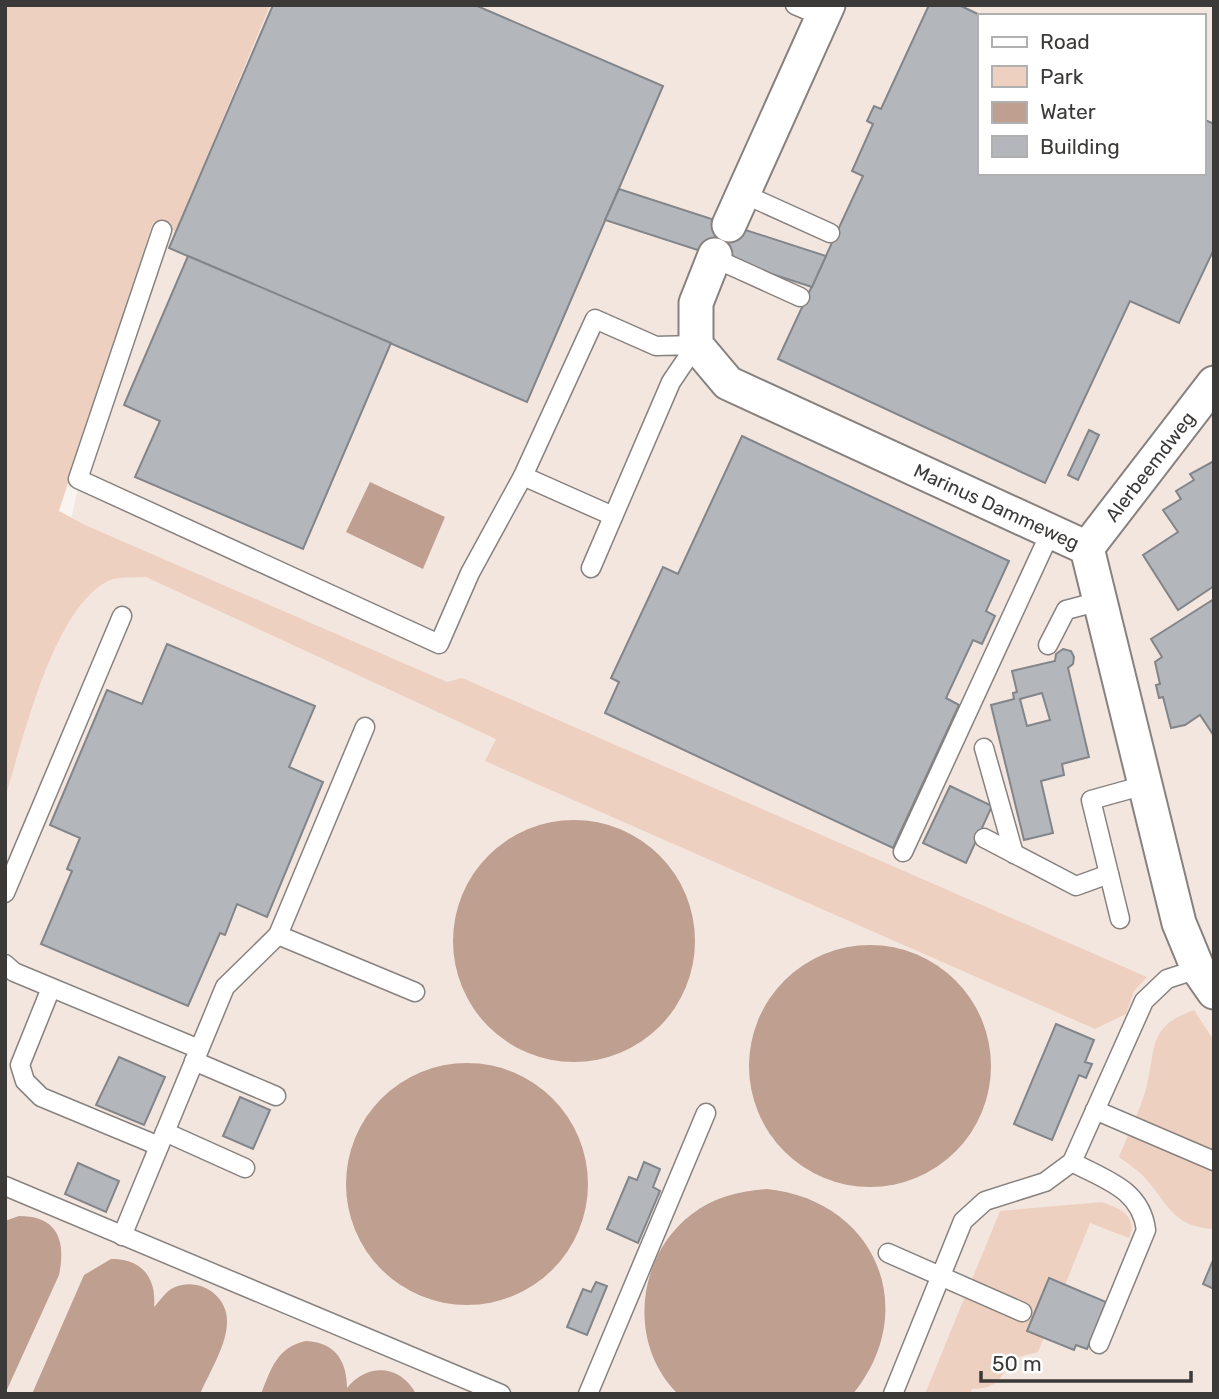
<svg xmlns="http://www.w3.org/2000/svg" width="1219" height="1399" font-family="Rubik,sans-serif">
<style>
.built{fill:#f3e6df;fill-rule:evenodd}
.green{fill:#eed0c1}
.water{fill:#be9f90}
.building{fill:#b3b6bb;stroke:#828589;stroke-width:2;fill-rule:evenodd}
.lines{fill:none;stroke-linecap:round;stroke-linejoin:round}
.service-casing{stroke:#87827f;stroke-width:21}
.minor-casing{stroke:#87827f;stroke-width:37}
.service{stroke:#fff;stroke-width:18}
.minor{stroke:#fff;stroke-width:33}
.labels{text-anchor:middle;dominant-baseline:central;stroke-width:5;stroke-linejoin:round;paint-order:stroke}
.street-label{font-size:19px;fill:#3c3a39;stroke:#fff}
</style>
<rect width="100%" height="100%" fill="#faf4f1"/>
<path class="built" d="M227,5H1214V1394H5V726L67,537L130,260ZM979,16H1203V173H979Z"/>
<g class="green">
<path d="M5,5H270L176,231L153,222L59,511L85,525L447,682L462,678L1147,977L1134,991L1126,1014L1095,1029L505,770L485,761L496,739L146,577C135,578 118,576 108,581C52,610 24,739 5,797Z"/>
<path d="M1194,1010L1214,1041V1229C1173,1227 1169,1205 1145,1178C1138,1170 1128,1164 1119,1157C1128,1134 1141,1109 1147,1085C1156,1045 1149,1026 1194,1010Z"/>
<path d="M1102,1202C1119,1208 1139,1216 1129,1238L1090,1223L1038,1352L1011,1359C1001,1380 996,1389 972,1389L970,1394H925L1000,1211Z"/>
</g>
<g class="water">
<path d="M370,482L445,517L423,569L346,532Z"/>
<circle cx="574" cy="941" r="121"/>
<circle cx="870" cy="1066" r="121"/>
<circle cx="467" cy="1184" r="121"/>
<path d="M767,1189C875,1200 922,1309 853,1394H678C627,1344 636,1256 692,1214C714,1197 740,1191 767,1189Z"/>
<path d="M19,1216C58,1216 66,1241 59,1275L5,1394V1221Z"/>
<path d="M111,1259C141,1258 157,1278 154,1307C160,1301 165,1292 173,1288C198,1276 228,1295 227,1322C227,1345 209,1373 200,1394H32L84,1275Z"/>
<path d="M306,1341C335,1342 347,1361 347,1388C367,1363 400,1364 416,1394H261C271,1369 277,1347 306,1341Z"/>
</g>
<g class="building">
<path d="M273,5H475L663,86L527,402L169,248Z"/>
<path d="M929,5H959L982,16H979V173H1203V119L1214,124V249L1179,323L1130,301L1045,483L778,359L863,176L852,171L873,124L867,121L874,106L881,109Z"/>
<path d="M619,189L826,256L812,287L605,220Z"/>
<path d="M188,256L391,343L303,549L135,477L160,421L124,405Z"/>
<path d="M1089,430L1099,435L1078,480L1068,475Z"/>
<path d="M742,436L1009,561L986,611L995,616L982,644L973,640L946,698L959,705L893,848L605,713L619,682L611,678L663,567L678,574Z"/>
<path d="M1214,461V586L1178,610L1143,555L1178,532L1163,510L1181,499L1176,491L1194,480L1190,474Z"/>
<path d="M1214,599V736L1200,715L1185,725L1171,728L1163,697L1159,698L1156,685L1160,684L1155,662L1162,657L1151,639Z"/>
<path d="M167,644L315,706L289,767L323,782L267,917L237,904L225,935L220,933L188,1006L41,944L72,871L67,869L80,838L50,825L107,690L142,704Z"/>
<path d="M1063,649L1071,651L1074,657L1073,664L1068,668L1089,757L1062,764L1064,775L1041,781L1053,833L1024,840L991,705L1014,699L1013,693L1017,692L1012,671L1055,661L1056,654ZM1042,693L1050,720L1027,726L1020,699Z"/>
<path d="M950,786L992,806L966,863L923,843Z"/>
<path d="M1056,1024L1094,1040L1085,1062L1092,1064L1086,1078L1079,1075L1052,1140L1014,1124Z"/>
<path d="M119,1057L165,1077L144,1125L96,1105Z"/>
<path d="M240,1097L270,1110L253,1149L223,1136Z"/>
<path d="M644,1162L660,1169L653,1187L660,1191L638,1243L607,1229L629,1177L637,1180Z"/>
<path d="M78,1163L119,1181L106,1212L65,1194Z"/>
<path d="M1214,1258V1289L1203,1284Z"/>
<path d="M1049,1278L1106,1302L1087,1349L1076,1345L1074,1350L1027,1331Z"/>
<path d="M596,1282L607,1286L587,1335L567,1327L583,1289L591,1292Z"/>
</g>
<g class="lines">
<g class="service-casing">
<g id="service">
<path d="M795,5L823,17"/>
<path d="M744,194L830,233"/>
<path d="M162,230L78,479L439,644L470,573L523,476L595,319L656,346L696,345L671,382L591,568"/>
<path d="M714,258L800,297"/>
<path d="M523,476L613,516"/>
<path d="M1048,645L1066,610L1100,601"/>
<path d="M984,748L1014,854"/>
<path d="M984,838L1076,886L1109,874"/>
<path d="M903,852L1051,531"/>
<path d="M5,893L122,616"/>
<path d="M1120,919L1091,800L1145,785"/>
<path d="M278,935L365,727"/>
<path d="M5,964L14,972L199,1049"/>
<path d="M51,988L20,1065L25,1081L41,1097L159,1146"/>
<path d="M194,1061L276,1096"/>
<path d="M1095,1110L1214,1161"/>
<path d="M165,1132L245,1168"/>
<path d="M1072,1162C1105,1180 1141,1189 1146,1230L1099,1344"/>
<path d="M5,1186L501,1394"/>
<path d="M122,1236L225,987L278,935L415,992"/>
<path d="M888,1253L1022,1312"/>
<path d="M588,1394L706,1113"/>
<path d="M893,1394L963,1221L985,1201L1045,1182L1072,1162L1144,1001L1167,979L1198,969"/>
</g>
</g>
<g class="minor-casing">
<g id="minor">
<path d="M729,225L828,5"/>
<path id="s1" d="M715,255L696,303V345L728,383L1087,548"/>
<path d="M1087,548L1179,923L1198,969L1214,992"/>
<path id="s2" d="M1087,548L1214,383"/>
</g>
</g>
<use href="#service" class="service"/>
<use href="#minor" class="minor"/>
</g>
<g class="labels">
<g class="street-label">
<text stroke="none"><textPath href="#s2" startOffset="103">Alerbeemdweg</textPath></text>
<text stroke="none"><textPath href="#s1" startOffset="439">Marinus Dammeweg</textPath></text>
</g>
</g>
<rect width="1219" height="1399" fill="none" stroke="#3c3a39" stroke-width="14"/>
<rect x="978" y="14" width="228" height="161" fill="#ffffff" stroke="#b1b0b0" stroke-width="2"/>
<rect x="992" y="37" width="35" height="10" fill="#ffffff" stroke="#b1b0b0" stroke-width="2"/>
<text x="1040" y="49" font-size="21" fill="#3c3a39">Road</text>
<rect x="992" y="66" width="35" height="21" fill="#eed0c1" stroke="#b1b0b0" stroke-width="2"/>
<text x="1040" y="84" font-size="21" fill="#3c3a39">Park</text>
<rect x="992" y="102" width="35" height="21" fill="#be9f90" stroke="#b1b0b0" stroke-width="2"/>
<text x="1040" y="119" font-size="21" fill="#3c3a39">Water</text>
<rect x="992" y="136" width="35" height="21" fill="#b3b6bb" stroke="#b1b0b0" stroke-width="2"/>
<text x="1040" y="154" font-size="21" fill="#3c3a39">Building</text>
<path d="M981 1371v10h210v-10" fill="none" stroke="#3c3a39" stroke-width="3.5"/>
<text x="992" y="1371" font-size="21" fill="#3c3a39" stroke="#ffffff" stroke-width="5" paint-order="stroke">50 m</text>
</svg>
